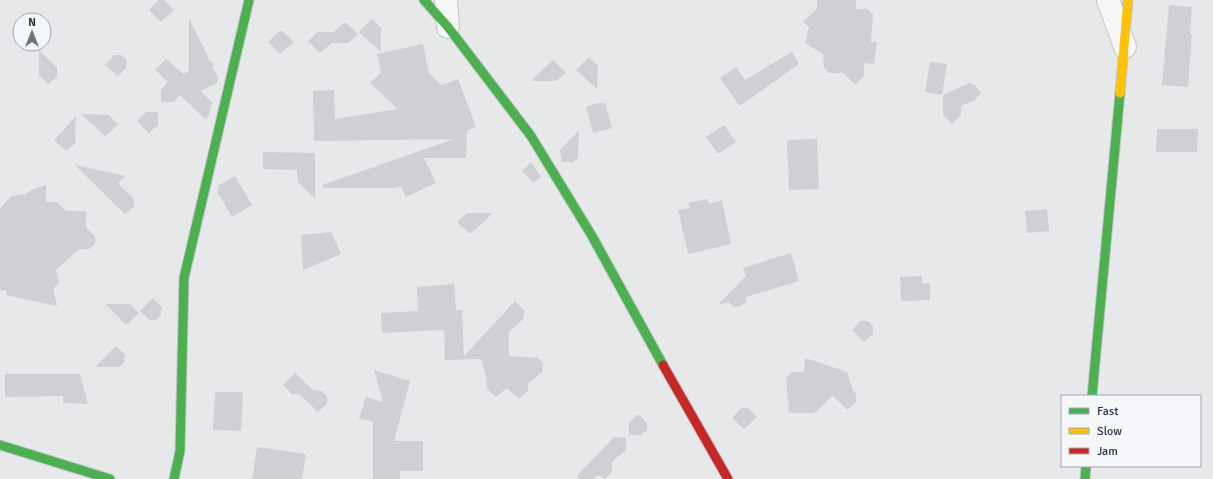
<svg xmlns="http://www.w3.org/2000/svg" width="1213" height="479" font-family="Signika,sans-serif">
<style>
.building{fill:#ced0d3}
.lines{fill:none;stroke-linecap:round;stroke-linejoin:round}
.street-casing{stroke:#c4c6c8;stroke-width:24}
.fast-casing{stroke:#c4c6c8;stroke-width:11}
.slow-casing{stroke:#c4c6c8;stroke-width:11}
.jam-casing{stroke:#c4c6c8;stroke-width:11}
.street{stroke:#f5f6f7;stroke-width:22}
.fast{stroke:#4caf50;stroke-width:9}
.slow{stroke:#ffc107;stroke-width:9}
.jam{stroke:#c62828;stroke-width:9}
</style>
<rect width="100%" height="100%" fill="#e6e8ea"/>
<g class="building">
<path d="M159,0H164L174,10L161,22L149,10Z"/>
<path d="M817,0H856V9H867L873,14L871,42H877L874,64L864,63V76L855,84L843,73H829L824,67L823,54L805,43L809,27L803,22L817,8Z"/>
<path d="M1169,5L1192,7L1190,34H1192L1188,87L1162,85Z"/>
<path d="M189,18L210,61L214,64L212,66L218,77L217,83L200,91L212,102L209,116L205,119L180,95L173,102H161V90L168,82L155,70L166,59L183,74L189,71Z"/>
<path d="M372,19L381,28V52L359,32Z"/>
<path d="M345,22L358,34L348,43H332L320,53L308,41L317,32H334Z"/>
<path d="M281,30L294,42L280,54L268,42Z"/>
<path d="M423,44L429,73L441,85L458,79L476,127L467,131L466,158H424L436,183L406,197L401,186L396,188H323L322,185L454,139L314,141L313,91L334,90L335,119L398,109L370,83L381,72L377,54Z"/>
<path d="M39,50L57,68V77L48,84L39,76Z"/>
<path d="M792,52L799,64L740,106L720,78L736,67L745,80Z"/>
<path d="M114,55H121L127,60L126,68L118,76L105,65Z"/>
<path d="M589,57L598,66L597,89L576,70Z"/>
<path d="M553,60L566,73L556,81H531Z"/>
<path d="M930,62L947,64L942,95L925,92Z"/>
<path d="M969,83L975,85L981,93L975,100L961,106V115L952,123L943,115V95Z"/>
<path d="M597,103H605L612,128L593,133L586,107Z"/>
<path d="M146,112H158V125L149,133L137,121Z"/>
<path d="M81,114L109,115L118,125L105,136Z"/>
<path d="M76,116L75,144L66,151L54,140Z"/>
<path d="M724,125L736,142L718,154L706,137Z"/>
<path d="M1157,129H1198L1197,152H1156Z"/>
<path d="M579,130L578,158L573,162H562L560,150Z"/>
<path d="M817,139L819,189L789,190L787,140Z"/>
<path d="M263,152L315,153V199L298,182L297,170L263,169Z"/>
<path d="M531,162L541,177L534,183L522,171Z"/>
<path d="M75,165L125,176L118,183L134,199V207L125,214Z"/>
<path d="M235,176L252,205L232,217L217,192L219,185Z"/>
<path d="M46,185V202H57L66,211H86V227L95,236V244L89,249H79L56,270L59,283L53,289L57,306L6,295L7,291L0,290V208L12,196L26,194L31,190Z"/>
<path d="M708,199L709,204L722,200L731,244L688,254L678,210L690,208L688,203Z"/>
<path d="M1047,209L1049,231L1027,233L1025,211Z"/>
<path d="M467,213H493L470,234L457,222Z"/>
<path d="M331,232L341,254L303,270L301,235Z"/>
<path d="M791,253L799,281L746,297V302L741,306L734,307L729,302L718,305L746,276L743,268Z"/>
<path d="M922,276V283H930V300L901,301L900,277Z"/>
<path d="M454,284L456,310H462L464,356L515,301L524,310V318L509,332V356L538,358L543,363V371L528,384V391L519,399L507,388L496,397L487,389L486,376L481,359L445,360L444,330L382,333L381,313L418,311L417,287Z"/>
<path d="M153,298L162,307L161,315L156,320H149L140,311Z"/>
<path d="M105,304H130L139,313L126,325Z"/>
<path d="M861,321H868L873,326V334L864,342L852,330Z"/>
<path d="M116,346L125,354L124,363L119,367H95Z"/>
<path d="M805,358L847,372L853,390L856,394V402L847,410L833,396L814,413H789L786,378L792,372H804Z"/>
<path d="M374,370L410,381L394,441H423V471H400V479H373V422L359,418L366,397L383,402Z"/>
<path d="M295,373L313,390L322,391L327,396V404L318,412L299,394H292L283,385Z"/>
<path d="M5,374H80L88,404L63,403V396L5,397Z"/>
<path d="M215,392H243L241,431L213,430Z"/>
<path d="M741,408H748L757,417L744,429L732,418Z"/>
<path d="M638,414L647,423V430L641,435H629V423Z"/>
<path d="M614,437L626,438V450L612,462V472L605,479L598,475L593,479H580L577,476Z"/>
<path d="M257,447L306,454L302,479H252Z"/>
</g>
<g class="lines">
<g class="street-casing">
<g id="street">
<path d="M446,0L448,27"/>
<path d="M1108,0L1125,47"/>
</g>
</g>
<g class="fast-casing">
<g id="fast">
<path d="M424,0L448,27L531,136L592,236L663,365"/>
<path d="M1092,396L1120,93"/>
<path d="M0,445L110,479"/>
<path d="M174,479L180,451L184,278L249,0"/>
<path d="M1085,479L1086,466"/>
</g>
</g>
<g class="slow-casing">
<path id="slow" d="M1120,93L1128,0"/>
</g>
<g class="jam-casing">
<path id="jam" d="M663,365L728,479"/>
</g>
<use href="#street" class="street"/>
<use href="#fast" class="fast"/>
<use href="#slow" class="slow"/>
<use href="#jam" class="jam"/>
</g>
<rect x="1061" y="395" width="140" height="72" fill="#f4f6f9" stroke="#a4a8b1"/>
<rect x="1069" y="408" width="20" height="6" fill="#4caf50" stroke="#a4a8b1"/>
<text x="1097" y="415" font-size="12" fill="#2b3445">Fast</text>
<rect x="1069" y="428" width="20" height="6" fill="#ffc107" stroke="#a4a8b1"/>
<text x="1097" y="435" font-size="12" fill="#2b3445">Slow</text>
<rect x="1069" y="448" width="20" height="6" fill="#c62828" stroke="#a4a8b1"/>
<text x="1097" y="455" font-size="12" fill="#2b3445">Jam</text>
<g transform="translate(32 32)"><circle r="19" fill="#f4f6f9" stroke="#a4a8b1"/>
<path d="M0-3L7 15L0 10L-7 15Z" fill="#6c737f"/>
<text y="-6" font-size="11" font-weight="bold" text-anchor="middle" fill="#2b3445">N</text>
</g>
</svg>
